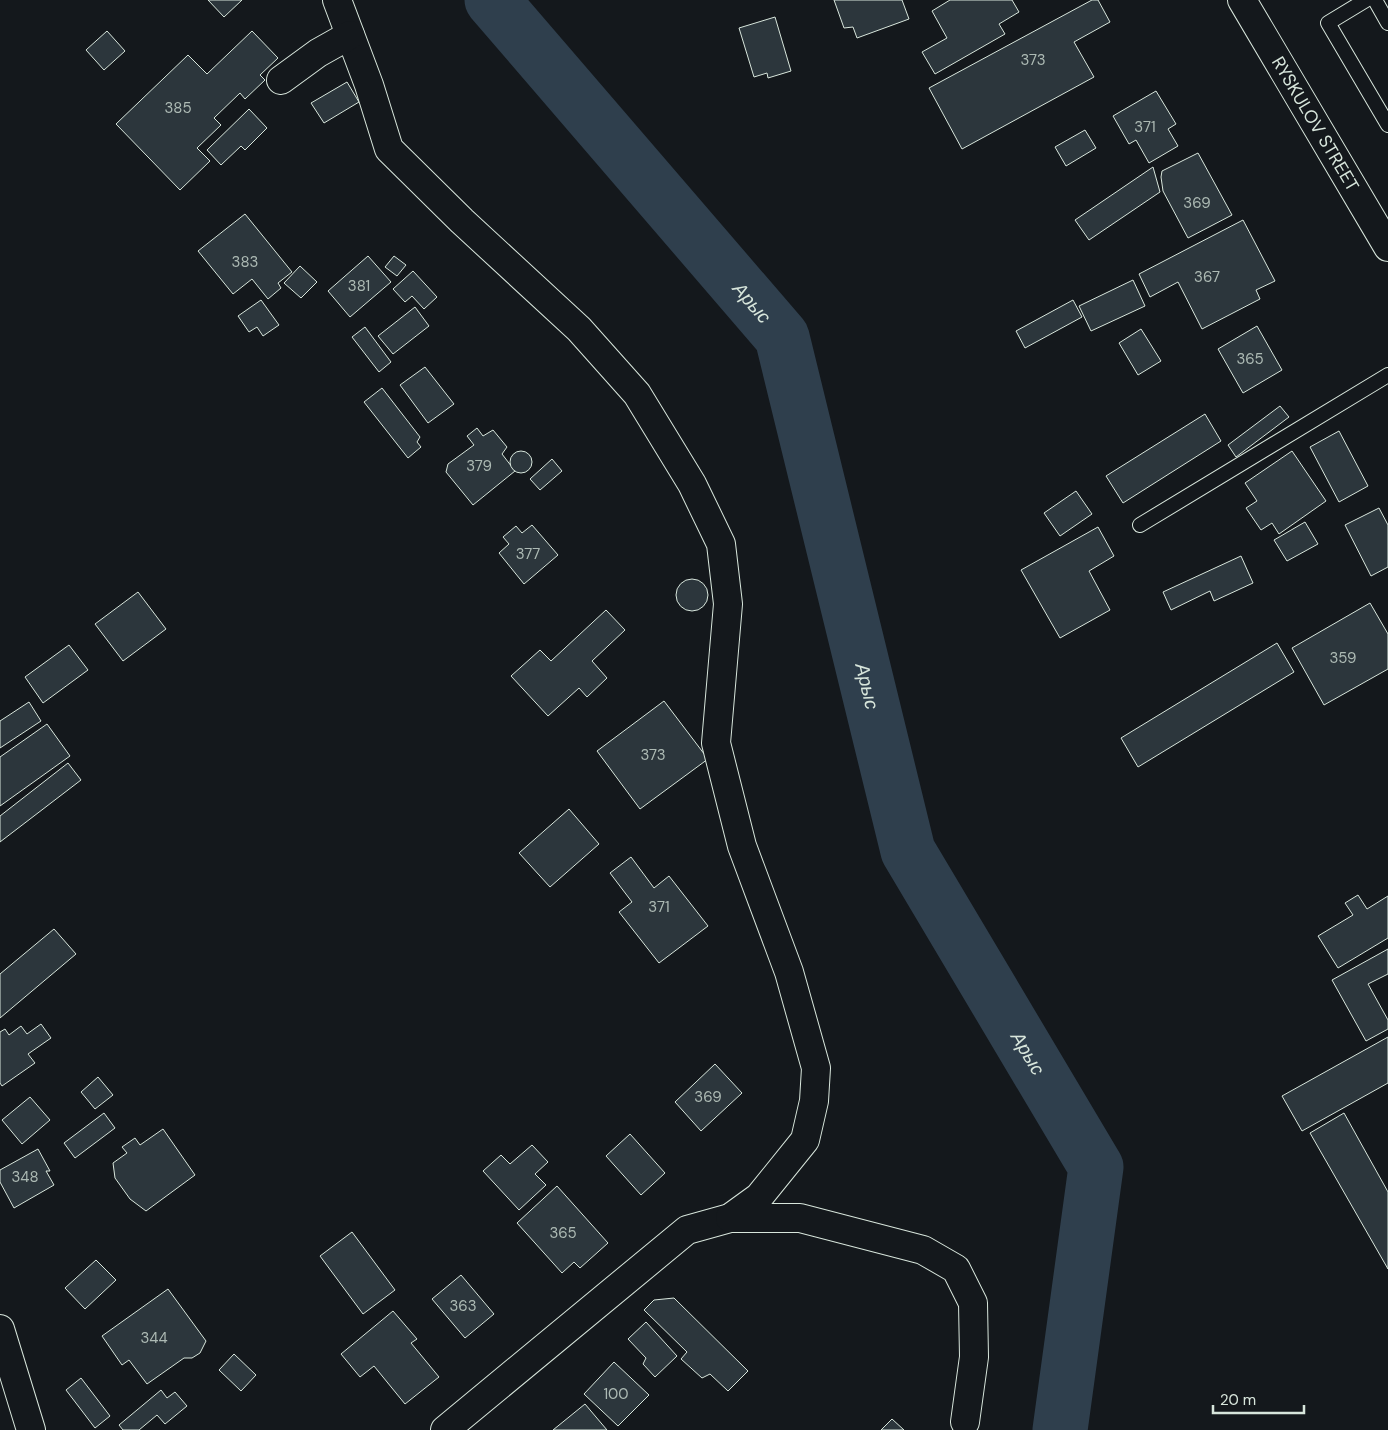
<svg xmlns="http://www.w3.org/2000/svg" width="1388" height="1430" font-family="'DM Sans',sans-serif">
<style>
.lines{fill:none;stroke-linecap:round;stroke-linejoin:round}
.river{stroke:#2f3f4d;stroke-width:55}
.building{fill:#2c363c;stroke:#d8e6dc}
.lane-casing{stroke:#d8e6dc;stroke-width:16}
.street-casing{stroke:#d8e6dc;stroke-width:30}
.primary-casing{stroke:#d8e6dc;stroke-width:30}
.lane{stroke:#14181c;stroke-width:14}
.street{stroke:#14181c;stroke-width:28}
.primary{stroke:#14181c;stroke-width:28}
.labels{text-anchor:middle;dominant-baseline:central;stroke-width:4;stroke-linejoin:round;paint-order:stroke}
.number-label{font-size:15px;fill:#adbab4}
.street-label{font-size:18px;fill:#d8e6dc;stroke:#14181c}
.water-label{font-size:19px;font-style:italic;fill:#d8e6dc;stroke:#14181c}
</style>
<rect width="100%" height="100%" fill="#14181c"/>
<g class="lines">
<path class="river" id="s1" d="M492,0L782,337L908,851L1096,1167L1060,1430"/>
</g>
<g class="building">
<path d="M208,0H242L224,17Z"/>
<path d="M834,0H902L909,19L857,38L853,27L844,28Z"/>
<path d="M950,0H1012L1019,12L999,24L1005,34L935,74L922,52L947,38L932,11Z"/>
<path d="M1092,0H1098L1110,22L1074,42L1094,77L962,149L929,88Z"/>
<path d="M775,17L791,71L768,78L767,73L754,77L739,28Z"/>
<path d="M107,31L125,51L104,70L86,50Z"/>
<path d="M252,31L278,58L260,75L265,80L245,99L240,93L214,118L221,125L197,148L210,161L180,190L116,124L188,55L207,74Z"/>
<path d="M347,82L359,102L324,123L311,103Z"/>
<path d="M1156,91L1176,124L1168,129L1178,146L1149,163L1136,140L1129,144L1113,116Z"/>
<path d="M249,109L267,128L245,150L241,146L221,165L207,150Z"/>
<path d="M1085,130L1096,148L1066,166L1055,147Z"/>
<path d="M1198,153L1232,215L1188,238L1163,191L1161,177L1162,171Z"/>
<path d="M1153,167L1160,192L1089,240L1075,220Z"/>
<path d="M245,214L292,272L278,283L281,288L268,299L252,279L233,294L198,251Z"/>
<path d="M1243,220L1275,281L1256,290L1260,299L1202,329L1178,282L1150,297L1139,274Z"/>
<path d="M368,256L391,282L350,317L328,291Z"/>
<path d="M394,256L406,265L397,276L385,267Z"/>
<path d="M300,266L317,282L301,298L284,283Z"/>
<path d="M413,271L437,297L424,309L412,296L405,302L393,289Z"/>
<path d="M1133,280L1145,306L1091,331L1079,306Z"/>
<path d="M261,300L279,325L263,336L257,327L249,332L238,316Z"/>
<path d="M1073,300L1082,317L1025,348L1016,331Z"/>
<path d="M415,307L429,326L393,354L378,336Z"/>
<path d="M1257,326L1282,370L1243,393L1218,349Z"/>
<path d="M365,327L391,362L379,372L352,337Z"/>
<path d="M1141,329L1161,361L1138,375L1119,343Z"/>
<path d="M425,367L454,404L428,423L400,385Z"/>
<path d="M382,388L420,437L417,442L421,447L408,458L364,402Z"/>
<path d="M1280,406L1289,417L1236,457L1228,445Z"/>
<path d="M1205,414L1221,441L1123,503L1106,476Z"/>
<path d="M477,428L483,436L493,430L507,447L502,454L515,471L473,505L446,472L448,464L474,445L467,436Z"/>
<path d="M1339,431L1368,486L1339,502L1310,447Z"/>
<path d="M1292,451L1326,501L1279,534L1272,523L1261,530L1246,508L1257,501L1245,483Z"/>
<circle cx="521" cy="462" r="11"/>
<path d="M552,459L562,471L540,490L530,479Z"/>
<path d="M1076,491L1092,514L1060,536L1044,513Z"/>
<path d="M1379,508L1388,525V567L1371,576L1345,525Z"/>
<path d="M1305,522L1318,544L1287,561L1274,540Z"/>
<path d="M532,525L558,555L524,584L499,553L509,544L503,537L516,526L522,533Z"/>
<path d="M1098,527L1114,556L1089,571L1110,610L1060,638L1021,570Z"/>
<path d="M1241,556L1253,583L1214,601L1210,591L1171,610L1163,592Z"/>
<circle cx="692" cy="595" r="16"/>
<path d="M138,592L166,629L123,661L95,624Z"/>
<path d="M1370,603L1388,634V669L1324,705L1292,648Z"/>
<path d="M606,610L625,630L592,661L607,678L587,697L579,688L548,716L511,676L540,650L551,661Z"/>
<path d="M1277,643L1294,672L1138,767L1121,738Z"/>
<path d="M69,645L88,670L43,703L25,677Z"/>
<path d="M664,701L708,759L640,809L597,751Z"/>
<path d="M29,702L41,721L0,748V721Z"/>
<path d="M47,724L70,756L0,806V757Z"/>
<path d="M68,763L81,780L0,842V816Z"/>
<path d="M569,809L599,844L550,887L519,853Z"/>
<path d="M631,857L654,888L669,876L708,926L659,963L619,912L632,902L610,873Z"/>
<path d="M1358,895L1367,909L1388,896V938L1338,968L1318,936L1353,915L1345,903Z"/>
<path d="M54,929L76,954L0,1018V974Z"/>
<path d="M1388,949V974L1368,984L1388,1020V1029L1366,1041L1332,980Z"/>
<path d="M41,1024L51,1038L28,1054L35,1063L2,1086L0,1083V1032L5,1029L9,1035L21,1026L27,1034Z"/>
<path d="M1388,1037V1083L1302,1131L1282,1096Z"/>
<path d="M715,1064L742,1093L701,1131L675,1102Z"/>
<path d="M98,1077L113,1095L95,1109L81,1092Z"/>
<path d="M30,1097L50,1120L22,1144L2,1120Z"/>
<path d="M104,1113L115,1128L75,1158L64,1143Z"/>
<path d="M1344,1113L1388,1192V1269L1310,1133Z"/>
<path d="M163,1129L195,1175L146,1211L130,1199L115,1178L113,1163L127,1153L122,1147L135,1138L140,1145Z"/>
<path d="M630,1134L665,1173L641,1195L606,1156Z"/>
<path d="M532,1145L548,1162L535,1174L546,1185L519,1210L483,1171L501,1155L510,1164Z"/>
<path d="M38,1149L50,1171H46L54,1185L14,1208L0,1182V1170Z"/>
<path d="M557,1186L608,1243L580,1268L574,1262L562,1273L517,1223Z"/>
<path d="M352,1232L395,1290L363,1314L320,1256Z"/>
<path d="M96,1260L116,1280L85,1309L65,1288Z"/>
<path d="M461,1275L494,1314L465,1338L432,1299Z"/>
<path d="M168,1289L206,1341L200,1353L192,1358H184L147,1384L129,1360L122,1365L102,1336Z"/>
<path d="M674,1298L748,1371L728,1391L710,1374L702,1378L681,1359L687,1352L644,1310L654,1300Z"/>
<path d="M393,1311L417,1339L411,1343L439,1377L405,1404L374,1366L360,1377L341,1354Z"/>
<path d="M646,1322L677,1356L655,1377L643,1364L646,1358L628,1339Z"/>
<path d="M234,1354L256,1375L241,1391L219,1370Z"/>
<path d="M614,1362L649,1395L618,1426L584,1394Z"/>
<path d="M81,1378L110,1416L95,1428L66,1390Z"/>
<path d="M161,1390L167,1398L175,1392L187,1406L165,1424L157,1415L139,1430H123L119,1425Z"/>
<path d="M585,1404L607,1430H553Z"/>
<path d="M892,1419L904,1430H881Z"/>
</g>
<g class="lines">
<g class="lane-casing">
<g id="lane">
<path d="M1366,0L1328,23L1388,125"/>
<path d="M1375,0L1388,23"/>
<path d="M1140,525L1388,375"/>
</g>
</g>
<g class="street-casing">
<g id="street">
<path d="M337,0L369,85L389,149L462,221L579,329L637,394L692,484L721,544L728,604L716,743L742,846L789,972L816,1068L814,1101L805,1140L759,1197L730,1218L687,1230L445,1430"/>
<path d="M281,80L318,53L350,35"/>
<path d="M730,1218H800L923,1250L956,1269L973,1303L974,1357L965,1422"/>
<path d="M0,1329L31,1430"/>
</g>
</g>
<g class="primary-casing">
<g id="primary">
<path id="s2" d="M1242,0L1388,247"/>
</g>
</g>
<use href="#lane" class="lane"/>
<use href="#street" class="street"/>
<use href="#primary" class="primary"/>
</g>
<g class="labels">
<g class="number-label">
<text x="1033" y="60">373</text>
<text x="178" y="108">385</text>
<text x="1145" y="127">371</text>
<text x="1197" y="203">369</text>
<text x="245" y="262">383</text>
<text x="1207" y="277">367</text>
<text x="359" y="286">381</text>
<text x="1250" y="359">365</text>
<text x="479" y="466">379</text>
<text x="528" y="554">377</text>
<text x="1343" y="658">359</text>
<text x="653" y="755">373</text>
<text x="659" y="907">371</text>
<text x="708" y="1097">369</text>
<text x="25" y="1177">348</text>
<text x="563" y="1233">365</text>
<text x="463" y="1306">363</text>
<text x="154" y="1338">344</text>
<text x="616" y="1394">100</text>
</g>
<g class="street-label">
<text stroke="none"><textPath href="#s2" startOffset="144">RYSKULOV STREET</textPath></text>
</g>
<g class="water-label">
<text stroke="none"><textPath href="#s1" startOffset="399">Арыс</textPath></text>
<text stroke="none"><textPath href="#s1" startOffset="804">Арыс</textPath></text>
<text stroke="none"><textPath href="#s1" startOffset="1209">Арыс</textPath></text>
</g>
</g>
<path d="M1213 1405v8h91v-8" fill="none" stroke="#d8e6dc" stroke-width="2.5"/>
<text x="1220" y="1405" font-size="15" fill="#d8e6dc" stroke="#14181c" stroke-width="4" paint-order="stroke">20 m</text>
</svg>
